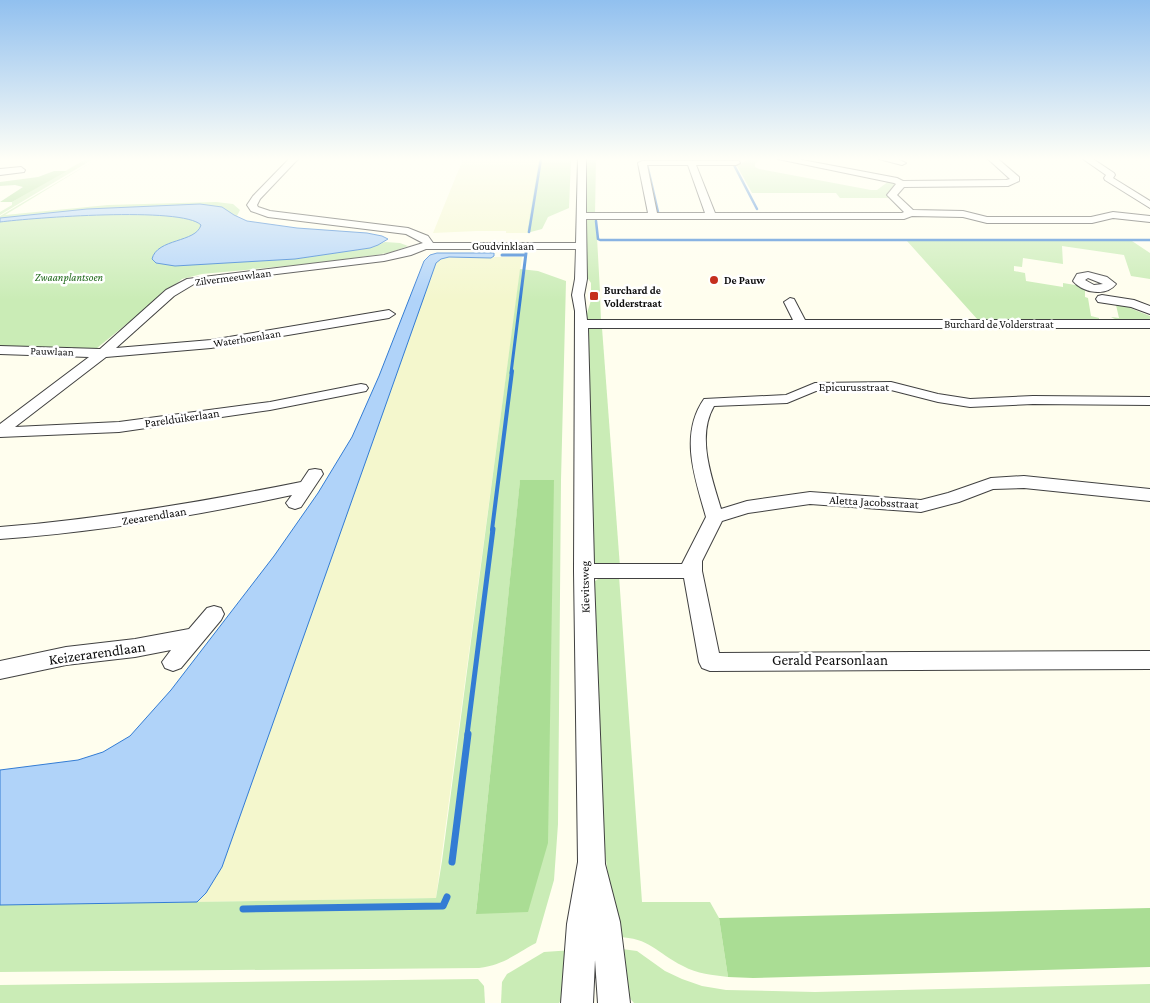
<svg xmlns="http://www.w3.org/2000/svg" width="1150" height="1003" font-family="'Crimson Pro',serif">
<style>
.farmland{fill:#f4f7cd}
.green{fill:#caecb6;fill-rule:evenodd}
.forest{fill:#aadd94}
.water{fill:#b0d3f9;stroke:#337cd4}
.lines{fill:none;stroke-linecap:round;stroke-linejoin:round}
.stream-far4{stroke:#337cd4;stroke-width:2.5}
.stream-far3{stroke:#337cd4;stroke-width:3}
.stream-far2{stroke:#337cd4;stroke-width:4}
.stream-far1{stroke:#337cd4;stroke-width:5}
.stream{stroke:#337cd4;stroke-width:7}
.minor-casing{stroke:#414141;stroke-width:2}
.minor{fill:#fff;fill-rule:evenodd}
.poi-dot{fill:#c52f1e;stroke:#fff;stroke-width:2}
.labels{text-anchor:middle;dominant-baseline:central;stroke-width:5;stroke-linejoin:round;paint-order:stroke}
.far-street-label{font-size:11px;fill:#0e0e0e;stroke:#fff}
.far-park-label{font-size:11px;font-style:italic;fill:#1f691a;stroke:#fff}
.far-poi-label{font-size:11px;font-weight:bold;fill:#0e0e0e;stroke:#fff;text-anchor:start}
.street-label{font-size:12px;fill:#0e0e0e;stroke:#fff}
.near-street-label{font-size:15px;fill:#0e0e0e;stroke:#fff}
</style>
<rect width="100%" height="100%" fill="#fffeee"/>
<g class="farmland">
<path d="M463,159H539L527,233H506V231H477L433,233Z"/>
<path d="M449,257H522L436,898L197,902L206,893L222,867L424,293L436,263L441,259Z"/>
</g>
<g class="green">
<path d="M86,159H93L0,215V212L12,205V202Z"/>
<path d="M97,159L5,215L108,205L216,202L233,204L240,210L218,253L295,259L370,248L385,242L400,243L408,246L392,252L376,255L308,264L202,274L182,279L97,348L89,349L0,347V216Z"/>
<path d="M539,159H571L569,208L548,217L542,229L527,233Z"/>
<path d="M585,159H596L595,215H585Z"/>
<path d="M748,159H760L755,164V167L759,169L871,190H877L889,181L896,183L892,198H840L836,193H752L736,164H741Z"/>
<path d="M585,219H596L600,292H591V283L585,274Z"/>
<path d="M907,241H1132L1150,253V279L1131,276L1124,255L1062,246L1063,264L1023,258L1022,267L1014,266V271L1025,273L1026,281L1063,287V283L1081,286L1094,291H1085V297L1088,298L1091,316L1099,318V320H978Z"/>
<path d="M520,269L538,271L566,281L561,480L558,824L554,880L536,943C513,955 506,964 479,968L0,972V905L436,898L442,861ZM554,480L476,914L520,481Z"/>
<path d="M592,295H600L601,321H586C586,312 591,304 592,295Z"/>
<path d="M1116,305L1133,306L1130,308L1150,316V321C1138,321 1122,324 1111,317L1119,318Z"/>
<path d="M602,328L620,567H601L591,560L586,329Z"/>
<path d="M619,576L642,902H710L719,918L728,977C713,975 697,974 683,966C655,952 651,938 617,937L601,825L591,584L601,577Z"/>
<path d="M622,949L637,951L665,971L682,979L702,986L726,990L815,992L1150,984V1003H634L626,994Z"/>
<path d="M573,950L563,997L559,1003H501L502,982L507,974L544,952Z"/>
<path d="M478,979L484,986L485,1003H0V985Z"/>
</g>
<g class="forest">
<path d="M54,171H67L12,202H0L23,187L15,185L0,186V182L38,177Z"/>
<path d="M520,480H554L548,843L528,912L476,914Z"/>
<path d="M1150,908V967L753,978L728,977L719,918Z"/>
</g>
<g class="water">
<path d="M200,204L222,207L234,215L247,221L297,228L367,233L382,236L388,239L378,245L370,248L295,259L175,266L156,263L152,259C157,238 196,243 201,225C182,206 31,218 0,222V218L87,209Z"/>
<path d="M437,253H494V256L491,258L449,257L441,259L436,263L222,867L206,893L197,902L0,905V770L78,760L103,752L130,736L171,690L274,556L318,493L352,437L379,376L424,261L430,255Z"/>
</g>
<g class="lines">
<g class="stream-far4">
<path d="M647,164L658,212"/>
<path d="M734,165L757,209"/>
<path d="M596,221L598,239L600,240H1150"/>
<path d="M529,232L541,159"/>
</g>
<g class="stream-far3">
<path d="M502,255H524"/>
<path d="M511,373L526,253"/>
</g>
<path class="stream-far2" d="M492,530L512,371"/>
<path class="stream-far1" d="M467,735L493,529"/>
<g class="stream">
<path d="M452,862L468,734"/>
<path d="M243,909L443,906L447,897"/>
</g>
<g class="minor-casing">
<g id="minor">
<path d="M289,159H298L260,199L257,205L258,207L270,211L408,228L428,236L433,243H576L578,159H586V213H648L638,163L642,161H739L740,163L736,165H696L715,213H902L904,212L887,195L896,184L894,183L778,159H797L897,178L903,181L1006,180L1010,179L988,159H998L1019,177V181L1008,186L904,187L897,195L913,210L963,211L987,217H1091L1113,212L1150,216V222L1113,218L1092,223H987L963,217L912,216L904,219H586L587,279L584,295L587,320H793L784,302L790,298L794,299L805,320H1150V328H588L594,564H682L706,517C695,478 679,435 704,399L786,395L815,383L891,382L938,394L970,399L1033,396L1150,397V405L1033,404L970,407L938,402L891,390L816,391L787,403L714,406C696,437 712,478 721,509L747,501L810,492L921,500L948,493L991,478L1024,476L1150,489V501L1024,488L993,489L959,502L921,512L810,504L748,513L722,521L702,561V571L719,653L1150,651V669L710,671L702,668L699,662L684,578H594L605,864L620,922L630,1003H598L595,960L593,1003H561L567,924L578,862L574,571L575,311L572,295L575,279L576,249H426L411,255L384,261L194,284L174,296L116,348L211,340L389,310L395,314L389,318L211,348L106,357L15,427L119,422L270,402L361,384L366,385L368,388L366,391L270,410L119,432L0,437V424L89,357L0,354V346L100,349L166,290L187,279L384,255L423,243L406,234L268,217L251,211L247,205L253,196ZM647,165H688L705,213H657Z"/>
<path d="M879,159H897L906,163L902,165Z"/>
<path d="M1083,159H1093L1114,173L1115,175L1113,178L1150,201V208L1105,180L1104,178L1106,175Z"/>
<path d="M21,167L25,170L24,172L0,175V169Z"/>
<path d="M1088,272L1107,277L1116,284C1106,297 1083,293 1073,281L1077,274ZM1088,278L1103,284L1094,285L1085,280Z"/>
<path d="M1102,295L1134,300L1150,306V314L1131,307L1098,302L1096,299L1098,296Z"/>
<path d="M315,469L321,470L323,474L301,507L295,509L289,507L286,503L292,495C195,516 98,532 0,539V527C102,519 201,502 301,482L309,470Z"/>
<path d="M214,606L221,608L224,614L221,620L181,668L173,671L165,668L162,662L171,650L135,657L66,665L0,679V661L66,647L135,639L189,629L207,608Z"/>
</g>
</g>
<use href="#minor" class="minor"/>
</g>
<linearGradient id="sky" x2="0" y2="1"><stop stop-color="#91c0ef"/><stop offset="0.53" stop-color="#fffff7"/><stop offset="1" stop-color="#fffff7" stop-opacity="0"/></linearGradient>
<rect width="1150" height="300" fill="url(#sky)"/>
<g class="poi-dot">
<circle cx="714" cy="280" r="5"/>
<rect x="589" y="291" width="10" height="10" rx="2.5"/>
</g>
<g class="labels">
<g class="far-street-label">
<text x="503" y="246">Goudvinklaan</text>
<text transform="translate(233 277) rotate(-7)">Zilvermeeuwlaan</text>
<text x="999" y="324">Burchard de Volderstraat</text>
<text transform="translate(247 338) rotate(-9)">Waterhoenlaan</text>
<text transform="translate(52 351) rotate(2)">Pauwlaan</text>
</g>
<g class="far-park-label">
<text x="69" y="277">Zwaanplantsoen</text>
</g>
<g class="far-poi-label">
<text x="724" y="280">De Pauw</text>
<text x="604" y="290">Burchard de<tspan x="604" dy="13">Volderstraat</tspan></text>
</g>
<g class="street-label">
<text x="854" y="387">Epicurusstraat</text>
<text transform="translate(182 418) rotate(-8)">Parelduikerlaan</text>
<text transform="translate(874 502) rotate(3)">Aletta Jacobsstraat</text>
<text transform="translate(154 516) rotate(-9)">Zeearendlaan</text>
<text transform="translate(585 587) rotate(-91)">Kievitsweg</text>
</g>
<g class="near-street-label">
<text transform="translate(97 653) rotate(-8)">Keizerarendlaan</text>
<text x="830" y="660">Gerald Pearsonlaan</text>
</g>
</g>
</svg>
